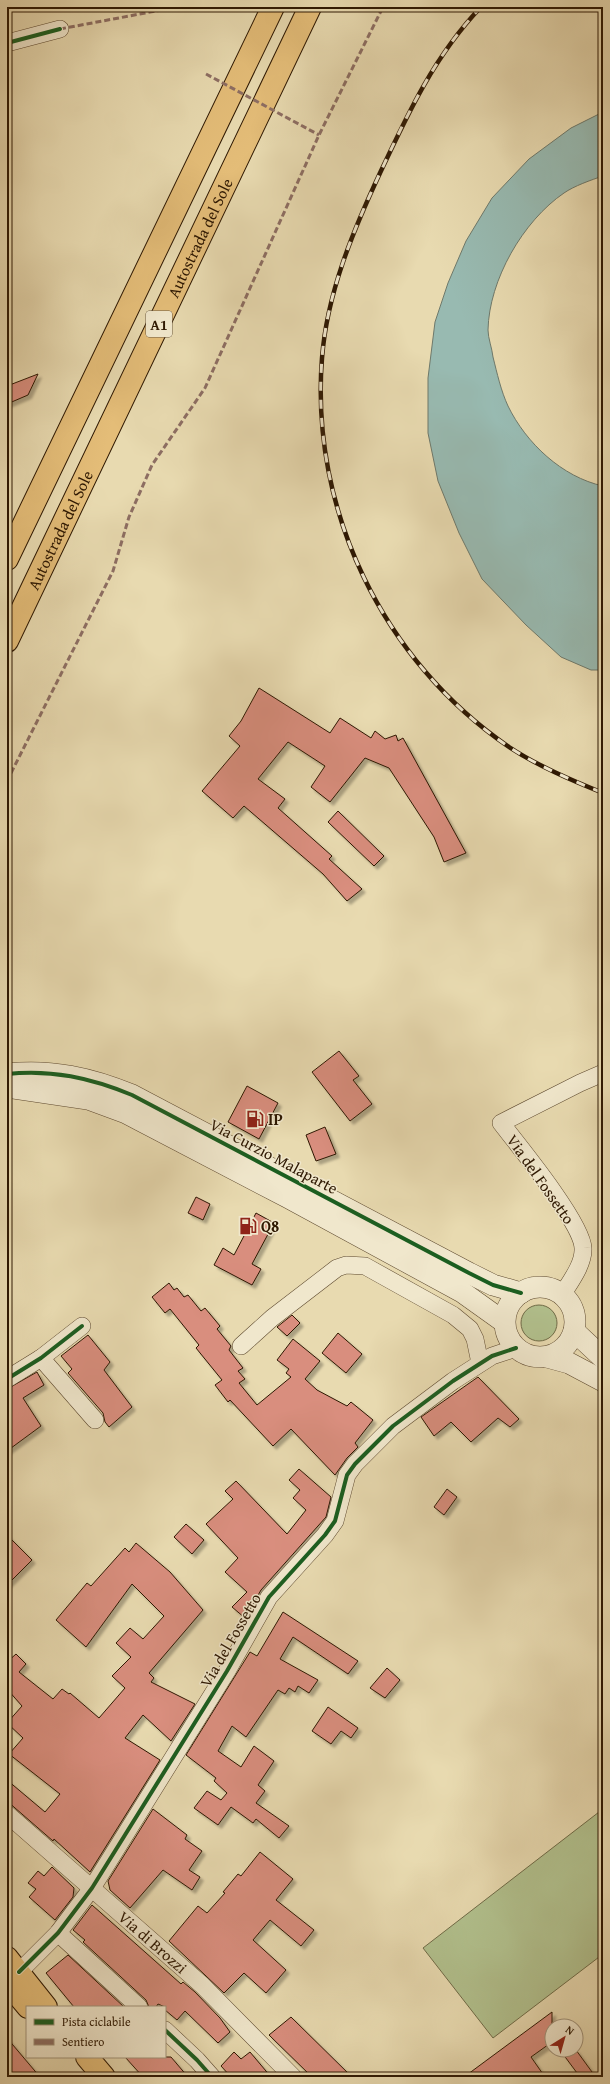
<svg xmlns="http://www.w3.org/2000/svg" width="610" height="2084" font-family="'Gentium Book Plus',serif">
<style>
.green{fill:#b2c18e;stroke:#706c48}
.water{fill:#98bab1;stroke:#6e796b}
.building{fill:#d98e7e;stroke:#2e1802;filter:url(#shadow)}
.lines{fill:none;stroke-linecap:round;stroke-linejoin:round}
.minor-casing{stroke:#5c482e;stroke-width:18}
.tertiary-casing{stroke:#5c482e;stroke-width:22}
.primary-casing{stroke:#2e1802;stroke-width:24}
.motorway-casing{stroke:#2e1802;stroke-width:24}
.minor{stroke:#f0e7cc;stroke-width:17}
.tertiary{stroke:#f0e7cc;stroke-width:21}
.primary{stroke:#e4bd78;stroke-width:22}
.motorway{stroke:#e4bd78;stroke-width:22}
.rail-casing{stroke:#2e1802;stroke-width:4.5}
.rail{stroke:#f0e7cc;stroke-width:3;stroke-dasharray:9;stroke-linecap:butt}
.quiet{stroke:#8d6e63;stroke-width:3;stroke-dasharray:6 3;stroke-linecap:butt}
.cycleway-casing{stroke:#f0e7cc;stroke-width:6}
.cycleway{stroke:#1b5e20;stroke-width:4}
.labels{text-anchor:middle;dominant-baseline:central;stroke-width:3;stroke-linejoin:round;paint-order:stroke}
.shield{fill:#f0e7cc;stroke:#68563f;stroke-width:1}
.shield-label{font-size:15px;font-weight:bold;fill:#2e1802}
.street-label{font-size:16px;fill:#2e1802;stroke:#f0e7cc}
.poi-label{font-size:16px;font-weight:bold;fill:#2e1802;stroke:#f0e7cc;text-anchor:start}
</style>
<defs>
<filter id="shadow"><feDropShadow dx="3.5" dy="3.5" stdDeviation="1" flood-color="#0004"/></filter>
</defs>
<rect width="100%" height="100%" fill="#e8dab0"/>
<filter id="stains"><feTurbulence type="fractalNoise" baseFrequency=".005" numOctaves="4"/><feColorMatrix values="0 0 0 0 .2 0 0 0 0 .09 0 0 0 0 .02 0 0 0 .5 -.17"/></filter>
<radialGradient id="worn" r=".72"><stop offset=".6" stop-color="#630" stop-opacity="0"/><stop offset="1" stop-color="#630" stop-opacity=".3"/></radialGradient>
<g class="green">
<circle cx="539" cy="1323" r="18"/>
<path d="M599,1812L603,1817V1954L493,2038L423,1948Z"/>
</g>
<path class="water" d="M603,112V176C591,180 574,186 564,193C523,221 489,280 488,330C488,338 492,348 493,357C497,373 501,391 508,406C526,443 562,477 603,486V670H591L561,657L526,625L482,579L459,533L438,481L428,433V378L435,322L448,283L466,241L492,198L529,159L571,128Z"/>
<g class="building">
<path d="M38,374L28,395L7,404V386Z"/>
<path d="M259,688L330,733L340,718L371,738L375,731L385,739L396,735L398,741L403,738L466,853L444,862L434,837L389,768L365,758L330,802L311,787L325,766L288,742L258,779L285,799L278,808L332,856L329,859L362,889L347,901L323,874L244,806L233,818L202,791L240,746L229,736L241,721Z"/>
<path d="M338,811L384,856L374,866L328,822Z"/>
<path d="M339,1051L359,1076L353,1080L372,1104L350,1121L312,1072Z"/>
<path d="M247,1086L278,1103L259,1139L228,1122Z"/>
<path d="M325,1127L336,1154L316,1161L306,1135Z"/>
<path d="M196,1197L210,1204L203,1220L188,1213Z"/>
<path d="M256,1213L274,1223L252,1264L261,1269L252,1285L214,1265L223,1248L234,1255Z"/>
<path d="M169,1283L174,1290L177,1288L184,1297L188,1295L201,1311L205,1308L220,1326L217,1329L231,1346L229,1350L243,1368L238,1371L245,1379L239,1383L257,1405L291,1377L286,1373L289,1369L277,1360L293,1339L320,1361L305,1379L317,1390L347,1406L351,1402L373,1420L355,1443L358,1447L347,1458L335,1475L291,1429L273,1446L230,1400L228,1402L215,1385L222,1380L196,1348L199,1345L170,1309L165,1313L152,1297Z"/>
<path d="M292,1315L300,1323L287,1336L277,1327Z"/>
<path d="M338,1333L362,1354L346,1373L322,1353Z"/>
<path d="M88,1335L110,1362L104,1370L132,1407L109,1427L105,1422L103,1413L68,1373L72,1369L61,1356Z"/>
<path d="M37,1372L44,1385L23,1398L41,1426L7,1451V1389Z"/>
<path d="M478,1377L519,1419L510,1427L498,1418L471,1442L451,1422L434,1436L421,1417Z"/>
<path d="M299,1469L331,1497L326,1517L261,1590L245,1618L232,1607L247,1592L225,1572L238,1558L206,1524L233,1499L225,1491L236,1481L287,1534L306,1510L293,1498L300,1490L289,1480Z"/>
<path d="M447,1489L457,1497L444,1515L434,1507Z"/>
<path d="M186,1524L204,1540L192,1554L174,1537Z"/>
<path d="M7,1535L32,1560L7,1585Z"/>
<path d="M136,1543L170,1572L203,1610L149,1673L154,1678L151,1682L195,1704L171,1741L143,1715L125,1738L160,1760L90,1872L54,1839L53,1841L7,1801V1780L45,1812L60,1794L9,1754L23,1738L7,1723L22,1706L7,1689V1662L16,1654L26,1664L19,1672L53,1699L62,1689L69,1694L70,1693L99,1718L125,1688L112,1676L131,1657L116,1643L130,1628L143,1639L164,1616L132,1584L86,1647L56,1620L87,1583L91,1586L125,1548L129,1552Z"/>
<path d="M283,1612L358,1661L348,1674L293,1637L280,1659L318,1680L309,1693L298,1686L295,1692L289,1688L285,1694L278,1690L246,1737L232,1726L218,1751L241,1767L254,1746L274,1761L258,1785L265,1791L256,1803L289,1826L279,1838L256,1819L253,1823L231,1807L218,1825L194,1808L207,1791L221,1800L227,1793L214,1781L216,1778L186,1755L250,1652L257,1656Z"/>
<path d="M387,1668L400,1680L385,1698L370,1688Z"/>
<path d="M328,1707L358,1728L351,1738L341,1731L331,1744L312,1731Z"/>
<path d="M153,1809L187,1835L185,1839L202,1851L189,1870L200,1877L192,1890L163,1870L130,1908L110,1890L108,1881Z"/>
<path d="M260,1852L293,1879L276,1900L314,1930L301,1946L270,1920L253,1940L286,1970L266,1993L244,1973L224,1993L169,1941L198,1906L207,1913L225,1893L223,1892L238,1874L241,1876Z"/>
<path d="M52,1867L74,1888L73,1897L55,1920L29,1897L36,1889L28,1883L38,1871L44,1876Z"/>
<path d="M92,1905L181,1984L183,1982L195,1992L220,2018L230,2032L218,2043L185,2011L177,2020L165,2010V2007L158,2004L156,2007H149L146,2000L83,1942L85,1940L73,1930Z"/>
<path d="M68,1955L124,2007H74L46,1973Z"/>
<path d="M552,2012V2042L531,2057L545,2077H464Z"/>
<path d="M291,2017L352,2077H312L269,2035Z"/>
<path d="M7,2038L40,2077H7Z"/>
<path d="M560,2050H576L592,2072L585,2077H580Z"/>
<path d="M234,2052L241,2059L250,2052L271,2077H231L221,2066Z"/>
<path d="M125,2057H171L188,2077H143Z"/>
</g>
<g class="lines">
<g class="minor-casing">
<g id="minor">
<path d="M7,43L60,29"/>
<path d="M562,1295C570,1282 584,1264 583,1248C582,1223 519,1146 501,1123L580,1083L603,1073"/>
<path d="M241,1346L272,1318L337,1268L346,1265L365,1266L453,1315L470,1329L475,1339L480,1363"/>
<path d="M41,1358L95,1420"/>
<path d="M7,1379L41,1358L82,1326"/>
<path id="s1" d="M7,1814L202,1985L293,2077"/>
<path d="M58,1933L139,2007"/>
<path d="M19,1972L58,1933L92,1888L227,1671L269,1597L325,1535L335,1521L347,1475L355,1464L393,1426L453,1381L492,1356L516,1348"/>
<path d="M165,2030L197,2060L212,2077"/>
</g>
</g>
<g class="tertiary-casing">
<g id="tertiary">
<path d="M7,1074C51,1069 91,1078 132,1095L469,1273L493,1285L521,1293"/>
<path d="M7,1087L88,1099L126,1113L287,1197L462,1292L504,1322"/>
<circle cx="540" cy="1322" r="35"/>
<path d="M574,1331L603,1358"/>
<path d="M547,1357L569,1363L603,1381"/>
</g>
</g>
<g class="primary-casing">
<g id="primary">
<path d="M7,1958L46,2007"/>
<path d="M7,1982L28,2007"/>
<path d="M87,2057L104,2077"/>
</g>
</g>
<g class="motorway-casing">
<g id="motorway">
<path d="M7,559L273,7"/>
<path id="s2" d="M7,641L310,7"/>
</g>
</g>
<use href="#minor" class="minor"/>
<use href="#tertiary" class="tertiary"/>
<use href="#primary" class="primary"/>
<use href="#motorway" class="motorway"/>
<g class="rail-casing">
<path id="rail" d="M481,7C435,55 408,113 380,173C353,231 327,293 322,358C310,510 383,661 509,747C538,766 571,780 603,793"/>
</g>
<use href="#rail" class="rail"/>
<g class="quiet">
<path d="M60,29L177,7"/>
<path d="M206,74L319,135"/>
<path d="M7,781L113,571L129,517L152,465L205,388L319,135L383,7"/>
</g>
<g class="cycleway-casing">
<g id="cycleway">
<path d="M7,43L60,29"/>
<path d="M7,1074C51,1069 91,1078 132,1095L469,1273L493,1285L521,1293"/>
<path d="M7,1379L41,1358L82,1326"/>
<path d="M19,1972L58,1933L92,1888L227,1671L269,1597L325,1535L335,1521L347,1475L355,1464L393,1426L453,1381L492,1356L516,1348"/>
<path d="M165,2030L197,2060L212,2077"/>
</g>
</g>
<use href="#cycleway" class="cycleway"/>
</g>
<defs>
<g id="fuel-bare" transform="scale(1.38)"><path d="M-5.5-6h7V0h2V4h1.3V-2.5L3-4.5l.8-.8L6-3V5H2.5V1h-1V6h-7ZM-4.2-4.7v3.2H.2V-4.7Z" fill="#8f2418" stroke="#f0e7cc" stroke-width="2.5" paint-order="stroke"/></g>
</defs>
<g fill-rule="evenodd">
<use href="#fuel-bare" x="255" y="1119"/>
<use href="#fuel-bare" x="248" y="1226"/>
</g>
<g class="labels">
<rect class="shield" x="146" y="311" width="26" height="26" rx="3"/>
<g class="shield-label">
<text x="159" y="324">A1</text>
</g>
<g class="street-label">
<text stroke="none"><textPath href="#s2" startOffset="447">Autostrada del Sole</textPath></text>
<text stroke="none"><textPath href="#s2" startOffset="123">Autostrada del Sole</textPath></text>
<text transform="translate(274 1156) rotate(28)">Via Curzio Malaparte</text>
<text transform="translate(541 1179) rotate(55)">Via del Fossetto</text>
<text transform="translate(230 1640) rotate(-60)">Via del Fossetto</text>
<text stroke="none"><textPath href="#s1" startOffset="194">Via di Brozzi</textPath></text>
</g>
<g class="poi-label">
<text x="268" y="1119">IP</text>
<text x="261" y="1226">Q8</text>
</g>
</g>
<rect width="610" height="2084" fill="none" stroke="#e8dab0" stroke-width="24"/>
<rect x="8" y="8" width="594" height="2068" fill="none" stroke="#2e1802" stroke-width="2"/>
<rect x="12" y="12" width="586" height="2060" fill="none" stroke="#2e1802"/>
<rect x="26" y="2006" width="140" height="52" fill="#f0e7cc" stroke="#a2947b"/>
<rect x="34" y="2019" width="20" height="6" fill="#1b5e20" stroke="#a2947b"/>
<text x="62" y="2026" font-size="12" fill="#2e1802">Pista ciclabile</text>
<rect x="34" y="2039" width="20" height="6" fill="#8d6e63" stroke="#a2947b"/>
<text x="62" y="2046" font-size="12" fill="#2e1802">Sentiero</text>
<g transform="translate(564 2038) rotate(37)"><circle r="19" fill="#f0e7cc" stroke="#a2947b"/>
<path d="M0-3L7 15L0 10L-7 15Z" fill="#8f2418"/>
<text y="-6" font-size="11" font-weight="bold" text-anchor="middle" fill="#2e1802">N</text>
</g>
<rect width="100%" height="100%" filter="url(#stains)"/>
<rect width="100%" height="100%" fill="url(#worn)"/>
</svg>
